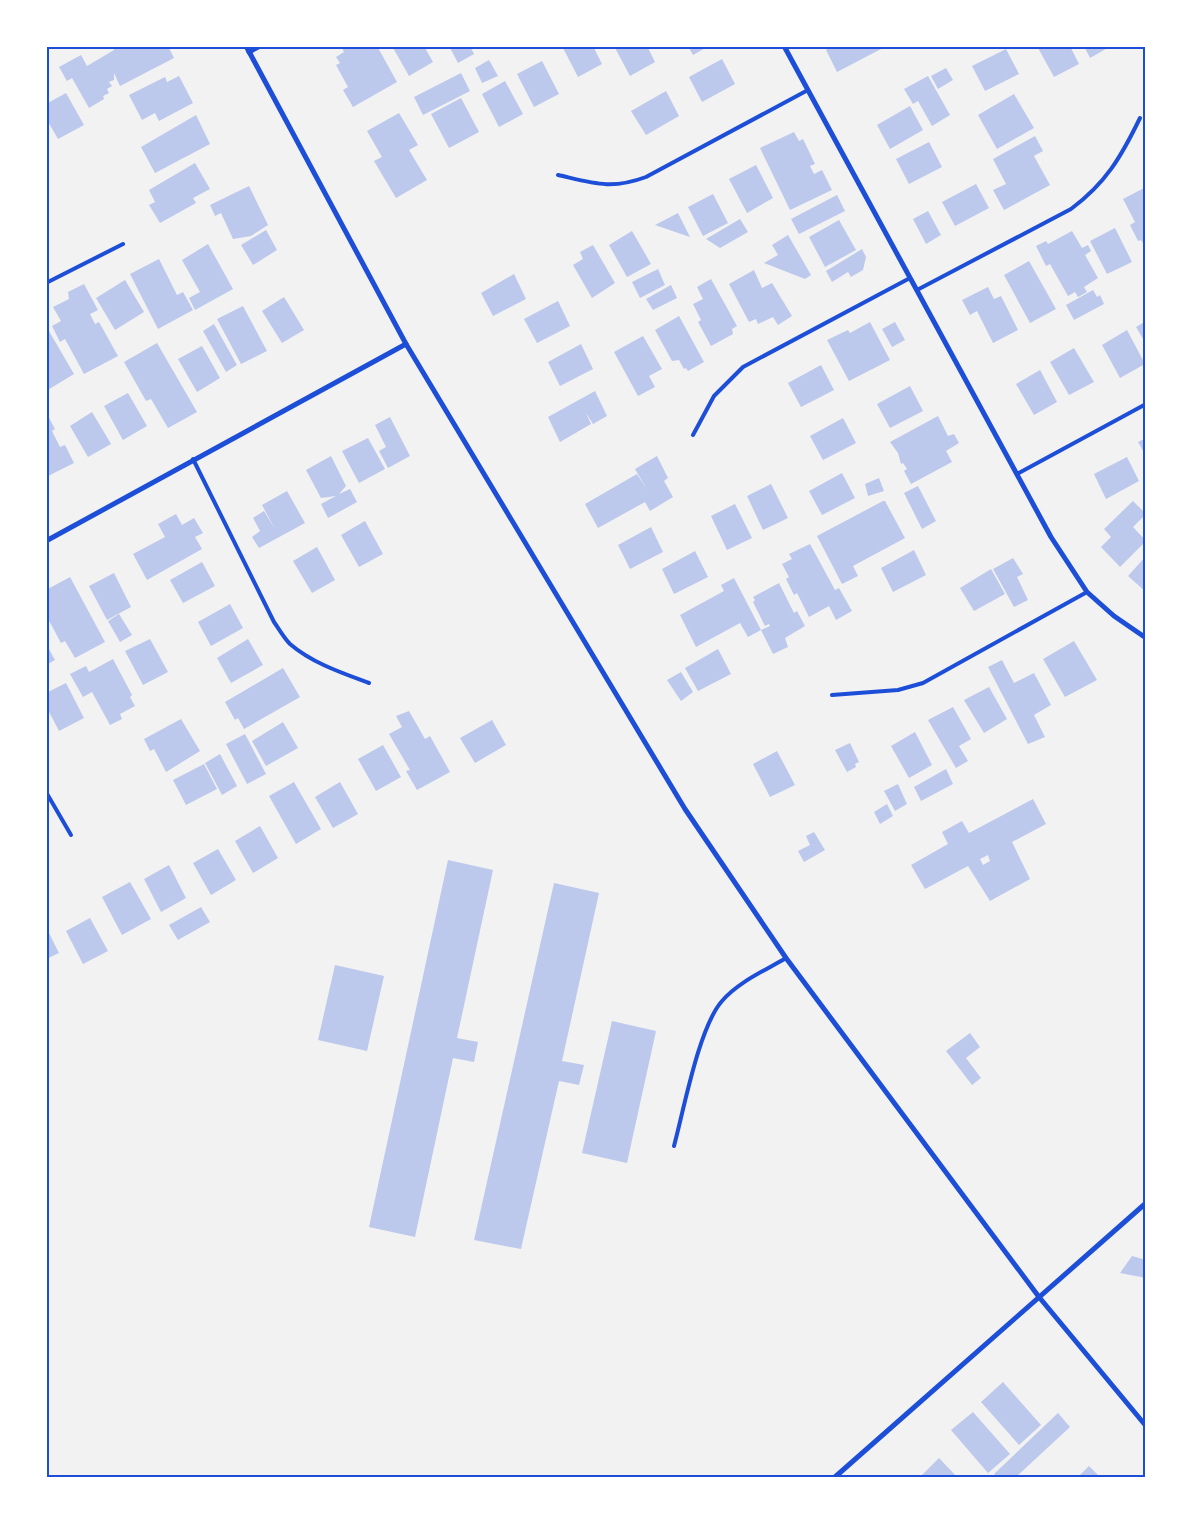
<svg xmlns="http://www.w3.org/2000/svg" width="1192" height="1523" font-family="'Noto Sans',sans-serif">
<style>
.building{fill:#bdc9ec;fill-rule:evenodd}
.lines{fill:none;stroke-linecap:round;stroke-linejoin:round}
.service{stroke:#1d4ed8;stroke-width:4}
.minor{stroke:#1d4ed8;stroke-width:5}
.neatline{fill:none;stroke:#1d4ed8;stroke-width:2}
</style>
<rect width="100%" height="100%" fill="#f2f2f2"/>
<g class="building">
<path d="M113,46H168L174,58L120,86L114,73V80L109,82L112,86L107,89L109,93L103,96L104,99L89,108L72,78L67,81L59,67L81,55L87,66L114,50Z"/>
<path d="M341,46H377L397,82L353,107L343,90L348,87L336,65L340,63L336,57L344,52Z"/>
<path d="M392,46H424L433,62L409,76Z"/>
<path d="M449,46H470L474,54L458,63Z"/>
<path d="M562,46H593L602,64L578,77Z"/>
<path d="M614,46H647L655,62L630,76Z"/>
<path d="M688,46H709L693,55Z"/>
<path d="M833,46H882L883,48L837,72L826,50Z"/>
<path d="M1037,46H1070L1079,64L1054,77Z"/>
<path d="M1084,46H1111L1090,58Z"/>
<path d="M1006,49L1019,74L985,91L972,66Z"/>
<path d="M722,59L735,84L702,102L689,77Z"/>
<path d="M489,60L498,76L482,83L475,68Z"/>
<path d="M542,61L559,94L534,107L517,74Z"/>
<path d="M946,68L953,80L938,89L931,76Z"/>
<path d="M461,73L470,91L423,115L414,97Z"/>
<path d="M179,76L193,103L159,121L155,113L142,120L129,95L165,77L167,82Z"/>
<path d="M928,76L950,115L932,126L918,101L913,104L904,89Z"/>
<path d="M505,81L523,114L499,127L482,94Z"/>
<path d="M666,91L679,116L646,135L631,111Z"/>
<path d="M66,93L84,125L58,139L46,118V104Z"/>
<path d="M1014,94L1034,128L997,149L978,115Z"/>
<path d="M461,98L479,132L449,148L431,114Z"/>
<path d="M910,106L923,130L890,149L877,125Z"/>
<path d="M399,113L418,145L409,150L427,180L396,198L374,161L382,157L367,131Z"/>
<path d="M196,115L210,144L155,173L141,147Z"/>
<path d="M794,132L799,141L803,139L815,164L810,166L814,174L822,170L832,190L790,210L760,148Z"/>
<path d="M1035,136L1043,151L1034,156L1050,185L1004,210L993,190L1006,184L993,159Z"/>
<path d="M929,142L942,167L909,184L896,159Z"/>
<path d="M195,163L210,189L193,198L196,203L160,223L149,205L155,202L149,190Z"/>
<path d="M756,165L773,198L747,213L729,179Z"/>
<path d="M976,184L989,208L955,226L942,202Z"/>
<path d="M249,186L268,225L251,236L233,239L221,213L215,216L210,205Z"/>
<path d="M1146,187V248L1141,240L1138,241L1130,225L1135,222L1123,199Z"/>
<path d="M713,194L728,223L703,236L688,207Z"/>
<path d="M837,195L845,211L799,234L791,219Z"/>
<path d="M928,211L941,235L926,244L913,219Z"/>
<path d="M678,213L690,237L655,225Z"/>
<path d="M740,219L748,232L720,248L706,239Z"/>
<path d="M839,220L856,250L825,267L809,237Z"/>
<path d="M1115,228L1132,262L1107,274L1090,241Z"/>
<path d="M266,230L277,250L253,265L241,245Z"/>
<path d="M632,231L651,264L627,277L609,245Z"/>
<path d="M1072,231L1082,248L1088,245L1091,251L1085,255L1098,278L1084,287L1087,292L1078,297L1075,292L1068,296L1050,264L1046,266L1036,246L1046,241L1048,244Z"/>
<path d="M788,235L811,275L805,279L764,263L778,255L772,245Z"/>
<path d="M208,244L233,289L195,310L189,298L200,292L182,260Z"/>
<path d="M593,245L615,283L592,298L573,265L583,259L580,252Z"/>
<path d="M862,249L866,257L863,270L851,277L848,272L832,282L826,271Z"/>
<path d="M159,259L177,295L183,292L193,310L158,329L130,274Z"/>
<path d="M1029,261L1056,309L1030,323L1004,275Z"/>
<path d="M658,269L665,285L640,298L632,282Z"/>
<path d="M754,270L762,288L772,283L792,316L778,325L773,317L758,324L756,319L749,322L729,284Z"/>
<path d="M514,274L526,299L493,316L481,293Z"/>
<path d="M711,279L737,326L732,329L733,334L711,346L698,322L701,320L693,304L703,299L697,287Z"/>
<path d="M125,280L144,312L115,330L96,298Z"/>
<path d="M84,284L98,310L90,314L95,324L99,322L118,356L84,374L65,339L60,342L52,326L61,321L53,307L69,299L68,292Z"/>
<path d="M671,285L677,298L653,310L646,299Z"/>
<path d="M988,287L994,299L1001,296L1018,330L993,343L977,311L970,315L962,300Z"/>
<path d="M1093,290L1097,297L1100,295L1104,304L1074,320L1066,305Z"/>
<path d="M284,297L304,330L282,343L262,311Z"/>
<path d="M558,301L570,326L537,343L524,319Z"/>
<path d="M243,306L267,351L241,364L217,319Z"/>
<path d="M679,316L704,362L688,371L686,368L684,369L679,360L672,361L655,330Z"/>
<path d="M1146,321V344L1136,327Z"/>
<path d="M870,322L890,360L849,381L827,340L848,330L850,333Z"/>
<path d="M895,322L905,340L892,347L882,329Z"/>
<path d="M214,324L237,365L226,372L203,331Z"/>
<path d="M46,326L74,374L46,391Z"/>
<path d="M1127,330L1145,364L1120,378L1102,345Z"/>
<path d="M643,336L662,369L649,376L655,387L638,396L614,352Z"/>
<path d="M157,343L197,412L168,428L151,399L146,401L124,362Z"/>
<path d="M581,344L593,369L560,386L548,362Z"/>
<path d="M202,346L220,378L197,392L178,359Z"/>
<path d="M1074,348L1094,382L1069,395L1050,362Z"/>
<path d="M821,365L834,390L801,407L788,383Z"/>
<path d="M1040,370L1057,402L1034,415L1016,384Z"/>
<path d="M910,386L923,411L890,428L877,404Z"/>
<path d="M595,391L607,416L593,424L586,413L591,424L560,442L548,417Z"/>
<path d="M128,393L147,426L123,440L104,406Z"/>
<path d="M92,412L111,444L88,457L70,426Z"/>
<path d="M48,416L55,429L52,431L60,447L65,445L74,463L46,477V417Z"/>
<path d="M938,416L948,436L954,434L959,443L946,451L952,462L911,484L904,471L907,469L903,463L901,464L898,453L890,442Z"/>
<path d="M390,417L410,456L388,468L379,451L386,447L375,425Z"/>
<path d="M843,418L856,443L823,460L810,436Z"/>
<path d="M368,438L385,469L359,483L342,451Z"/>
<path d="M1146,438V456L1138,442Z"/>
<path d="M331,456L346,486L339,494L350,489L357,502L328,518L321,504L336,496L321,498L306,470Z"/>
<path d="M657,456L668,478L664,481L673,497L650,511L645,502L598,528L585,504L637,474L648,491L635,469Z"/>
<path d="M1127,457L1139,481L1106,499L1094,474Z"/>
<path d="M842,473L855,498L822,515L809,491Z"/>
<path d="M879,478L884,491L868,496L865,484Z"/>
<path d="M771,484L788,518L763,530L747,496Z"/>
<path d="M918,486L936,521L922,529L904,493Z"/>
<path d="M287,491L305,523L259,548L252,537L260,531L253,518L264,511L275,529L262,505Z"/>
<path d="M883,501H885L905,538L853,566L858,576L842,584L817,536Z"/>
<path d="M1133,501L1146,514L1133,527L1146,541L1120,567L1101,547L1111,537L1104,529Z"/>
<path d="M735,504L752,538L727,550L711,516Z"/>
<path d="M176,514L182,525L194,518L203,533L195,537L202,549L147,580L133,554L165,537L158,524Z"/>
<path d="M365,521L383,554L359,567L341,535Z"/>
<path d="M651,527L663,552L630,569L618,545Z"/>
<path d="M810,544L835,590L839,588L852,611L836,620L829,606L809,617L797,593L794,595L786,579L789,577L782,564L792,559L789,554Z"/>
<path d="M317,547L335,580L312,593L293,561Z"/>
<path d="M914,550L926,575L893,592L881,568Z"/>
<path d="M695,551L708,577L674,594L662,569Z"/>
<path d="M1146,556V592L1128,576Z"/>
<path d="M1013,558L1023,574L1017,577L1028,600L1014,607L993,569Z"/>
<path d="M202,562L215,586L183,603L170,580Z"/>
<path d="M991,569L1005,594L974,611L960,588Z"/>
<path d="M114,573L131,607L107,620L89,586Z"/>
<path d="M70,577L105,642L75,658L65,641L61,643L46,615V590Z"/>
<path d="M734,578L761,630L748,637L740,623L696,647L680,615L724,591L721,585Z"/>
<path d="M779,583L794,613L797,611L805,626L785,638L788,647L773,654L761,630L770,626L769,624L765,626L753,602L755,600L753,597Z"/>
<path d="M230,604L243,628L211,646L198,622Z"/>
<path d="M119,614L132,635L120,642L108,621Z"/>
<path d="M150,639L168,672L143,685L125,651Z"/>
<path d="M248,639L263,665L231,683L217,658Z"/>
<path d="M1074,641L1097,680L1065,697L1043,659Z"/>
<path d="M46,644L55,660L46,665Z"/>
<path d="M718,649L731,674L698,691L685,668Z"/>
<path d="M113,659L132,695L130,697L135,706L120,714L122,719L110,725L92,692L83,697L70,674L86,666L89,672Z"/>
<path d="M1002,660L1014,683L1034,673L1051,705L1034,715L1045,737L1028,744L988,667Z"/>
<path d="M283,668L300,697L244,729L238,718L235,720L225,702Z"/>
<path d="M681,672L693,692L681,701L667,680Z"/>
<path d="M66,683L84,718L59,731L46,706V693Z"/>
<path d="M989,687L1007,719L984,733L964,700Z"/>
<path d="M953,707L971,739L954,749L959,746L968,761L956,768L928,720Z"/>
<path d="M409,711L425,739L430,736L450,772L417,790L406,771L410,770L389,734L402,727L396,716Z"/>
<path d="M181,719L200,751L166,772L154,749L150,751L144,739Z"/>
<path d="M492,720L506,745L475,763L460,738Z"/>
<path d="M283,722L298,748L266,766L252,741Z"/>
<path d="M915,732L932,765L909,778L891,746Z"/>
<path d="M245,734L266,774L247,784L226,744Z"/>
<path d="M850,743L859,762L855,764L856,767L847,772L835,750Z"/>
<path d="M383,745L401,777L376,791L358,759Z"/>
<path d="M777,751L795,785L770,797L753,764Z"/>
<path d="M220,754L237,786L222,795L205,763Z"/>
<path d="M204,764L217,789L186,805L173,780Z"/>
<path d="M946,769L953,784L921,801L914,787Z"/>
<path d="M294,782L321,829L296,844L269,796Z"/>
<path d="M340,782L358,814L333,828L315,797Z"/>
<path d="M898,784L907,804L895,811L884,791Z"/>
<path d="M1033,799L1046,824L1012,842L1030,879L990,901L968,866L925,889L911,865L948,844L942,832L962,821L969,833ZM988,855L990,861L983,865L980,859Z"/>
<path d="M887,804L893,816L880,824L874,812Z"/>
<path d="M260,826L278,858L253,873L235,841Z"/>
<path d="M814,832L825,850L804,862L798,851L810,845L806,836Z"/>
<path d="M218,849L236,880L211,895L193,863Z"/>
<path d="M448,860L493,870L457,1038L478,1042L474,1062L453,1058L415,1237L369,1227Z"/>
<path d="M169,865L186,898L161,912L144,879Z"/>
<path d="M130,882L151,919L122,935L102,897Z"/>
<path d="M554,883L599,893L562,1061L584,1065L579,1085L559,1081L521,1249L474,1240Z"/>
<path d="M201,907L210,922L178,940L169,925Z"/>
<path d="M90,918L108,951L83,964L66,931Z"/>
<path d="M46,927L59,953L46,959Z"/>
<path d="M335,965L384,976L367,1051L318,1040Z"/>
<path d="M612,1021L656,1031L627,1163L582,1153Z"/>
<path d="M970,1033L980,1047L966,1058L981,1078L972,1085L946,1051Z"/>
<path d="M1132,1256L1146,1260V1278L1120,1273Z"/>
<path d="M1003,1382L1041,1425L1019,1445L981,1402Z"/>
<path d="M973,1412L1010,1454L988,1473L951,1430Z"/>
<path d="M1058,1413L1070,1427L1016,1477H997L994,1474Z"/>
<path d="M939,1458L957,1477H920Z"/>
<path d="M1089,1466L1100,1477H1078Z"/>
</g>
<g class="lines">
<g class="service">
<path d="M558,175C593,183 611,190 646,177L808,90"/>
<path d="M46,283L123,244"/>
<path d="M917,290L1071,209C1106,183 1121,157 1140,118"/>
<path d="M693,435L714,396L743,367L910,278"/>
<path d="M193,459L274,622C279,629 284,638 290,644C312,663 342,673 369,683"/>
<path d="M1017,474L1146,404"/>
<path d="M832,695L898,690L923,683L1087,592"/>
<path d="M46,792L71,835"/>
<path d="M674,1146C684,1109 699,1027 722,1001C738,982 766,970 786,958"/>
</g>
<g class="minor">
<path d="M246,46L406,344L685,809L786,958L1039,1297L1146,1426"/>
<path d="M784,46L1051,537L1087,592L1114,616L1146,638"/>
<path d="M249,52L260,46"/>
<path d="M46,541L406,344"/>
<path d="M835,1477L1146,1203"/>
</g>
</g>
<rect width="1192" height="1523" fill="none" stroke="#ffffff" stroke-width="95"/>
<rect x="48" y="48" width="1096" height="1428" class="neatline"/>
</svg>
